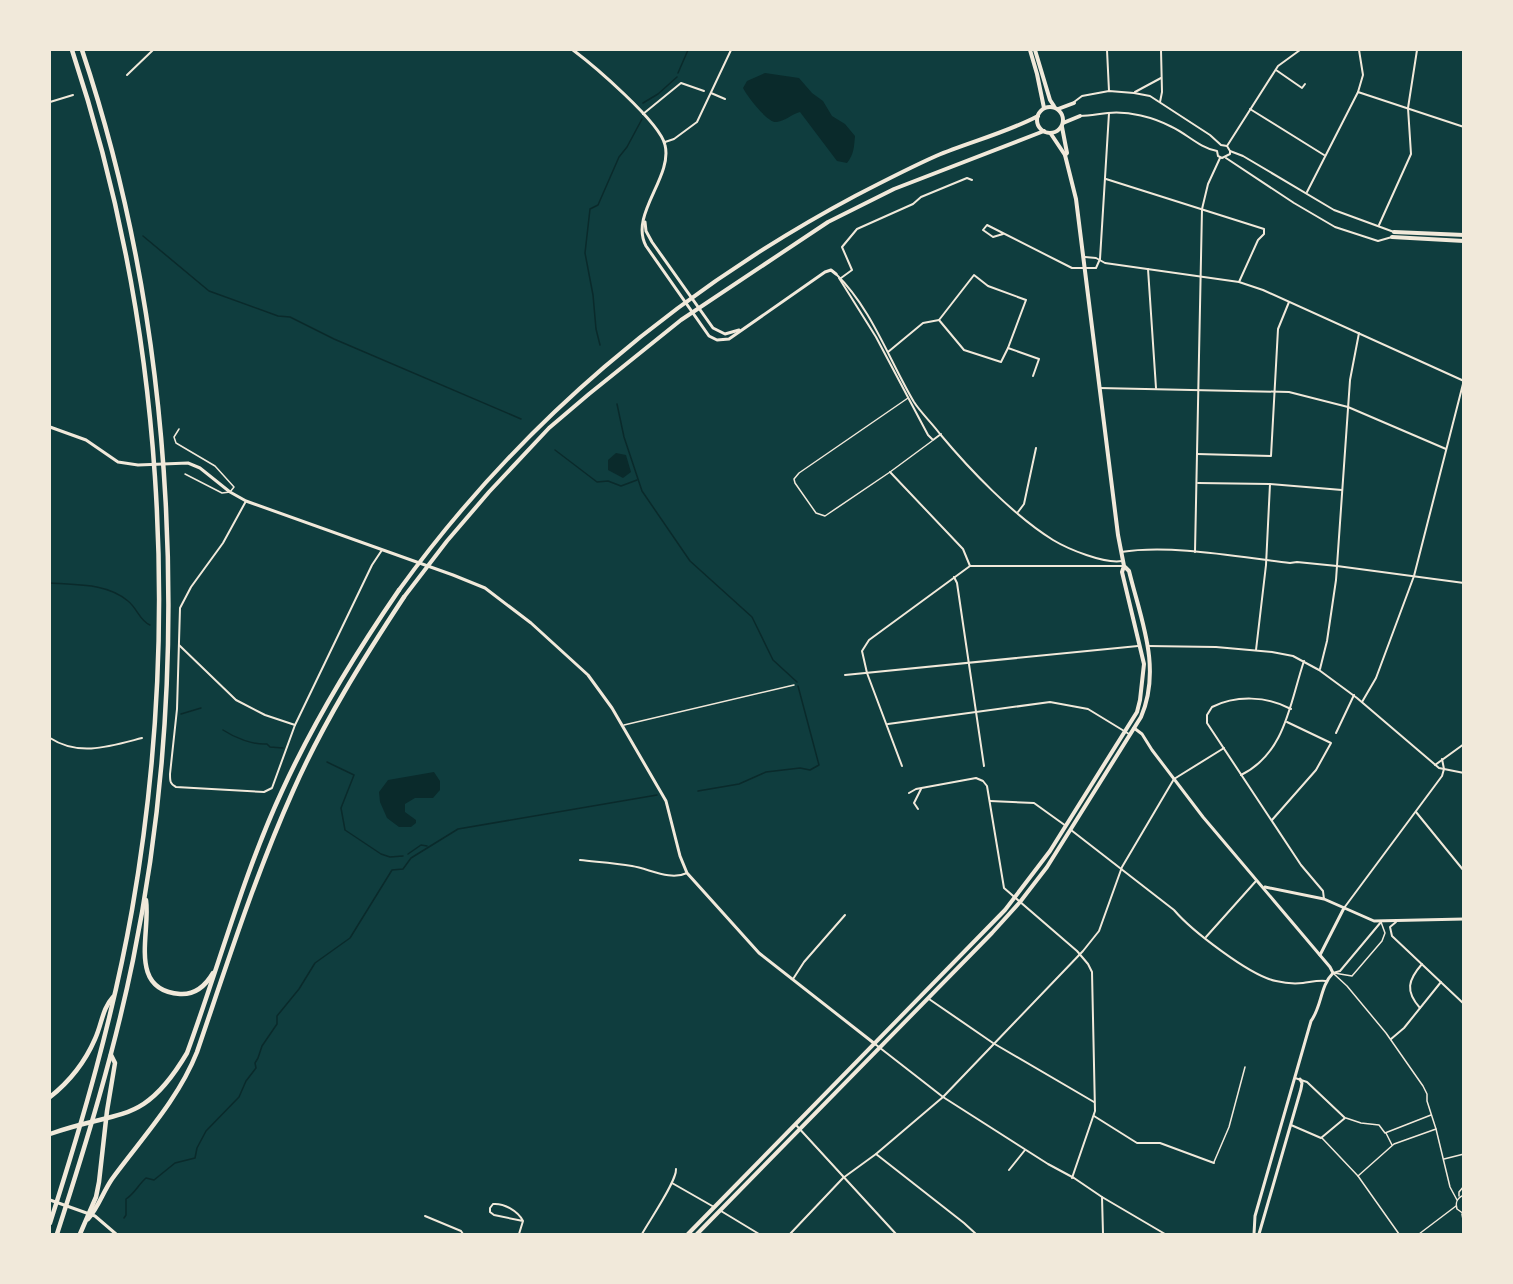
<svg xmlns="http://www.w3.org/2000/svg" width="1513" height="1284" font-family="'Exo 2',sans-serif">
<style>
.water{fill:#0a2a2b}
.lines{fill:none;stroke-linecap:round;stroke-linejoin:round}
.stream{stroke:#0a2a2b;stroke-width:1.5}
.service{stroke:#f1e9da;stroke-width:1.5}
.pedestrian{stroke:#f1e9da;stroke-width:1.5}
.minor{stroke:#f1e9da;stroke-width:2}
.tertiary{stroke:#f1e9da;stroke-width:3}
.primary{stroke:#f1e9da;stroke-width:4}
.trunk{stroke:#f1e9da;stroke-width:4}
.motorway{stroke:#f1e9da;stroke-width:4.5}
</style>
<rect width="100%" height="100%" fill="#0f3d3e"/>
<g class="water">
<path d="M765,73L799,78L812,93L823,101L832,116L845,124L855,136C854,147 854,154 847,163L837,161L800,112C792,114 785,121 777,122C768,124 747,96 743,88L747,81Z"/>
<path d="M616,453L626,455L631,472L623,478L608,470V460Z"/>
<path d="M434,772L440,781V790L433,798H415L405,804V812L416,820V823L411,827H399L387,818L380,802L379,792L388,780Z"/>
</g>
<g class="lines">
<g class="stream">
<path d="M678,73L688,50"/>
<path d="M643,103L658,94L677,77"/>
<path d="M143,236L209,291L278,316L290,317L334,339L521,419"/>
<path d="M600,345L596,329L593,295L585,253L590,209L598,205L619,157L627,147L642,119"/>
<path d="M617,404L624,437L642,491L690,561L752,617L773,660L797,682"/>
<path d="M555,450L597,482L608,481L621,486L637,480"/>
<path d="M50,583C76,585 107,583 128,601C137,608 140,621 150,625"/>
<path d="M181,714L201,708"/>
<path d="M223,730C235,738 253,745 267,744L270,747L283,748"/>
<path d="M327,762L354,775L341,808L345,830L381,854L390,857L403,856"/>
<path d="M698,791L739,784L766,772L800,768L810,770L819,765L798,686"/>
<path d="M408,854L421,845L427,846"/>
<path d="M124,1218L126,1215V1199C135,1193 138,1185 146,1178L154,1180L175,1163L195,1158L197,1148L206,1131L239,1097L246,1081L256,1068L255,1063L258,1058L262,1046L277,1024V1016L299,989L315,963L350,938L392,870L403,869L411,858L458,829L657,795"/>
</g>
<g class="service">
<path d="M908,398L799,473L794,479L795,483L816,513L825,516L890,472L932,441"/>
<path d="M179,429L174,437L176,443L215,466L234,487L230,492L222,493L185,474"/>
<path d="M624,725L794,685"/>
<path d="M1214,1162L1229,1127L1245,1067"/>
</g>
<g class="pedestrian">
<path d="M1334,973L1352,976L1382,941L1385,933L1381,922"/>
<path d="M1334,974L1347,986L1386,1033L1423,1086L1427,1094V1101L1436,1129L1450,1187L1457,1200"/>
<path d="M1346,1118L1361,1123L1379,1125L1385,1133L1431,1115"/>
<path d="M1386,1133L1392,1145"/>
<path d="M1322,1138L1358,1176L1394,1144L1436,1129"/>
<path d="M1444,1159L1464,1154"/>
<path d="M1358,1176L1399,1234"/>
<path d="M1464,1195C1457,1198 1455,1202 1457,1209L1464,1214"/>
<path d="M1459,1196V1192L1464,1186"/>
<path d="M1462,1214L1464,1225"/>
<path d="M1419,1234L1456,1206"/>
</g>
<g class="minor">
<path d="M1107,50L1109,91"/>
<path d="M1276,70L1302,88L1305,84"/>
<path d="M127,75L153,50"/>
<path d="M1135,92L1161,78"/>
<path d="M1358,92L1363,75L1359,50"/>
<path d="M711,93L725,99"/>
<path d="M50,102L73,95"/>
<path d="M1074,102L1082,96L1109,91L1134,93L1150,96L1210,135L1221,145L1227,146"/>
<path d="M1160,102L1162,92L1161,50"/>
<path d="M1250,109L1324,155"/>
<path d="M643,114L681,83L704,91"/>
<path d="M1080,116C1090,116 1098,114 1108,113C1129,111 1153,117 1172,127C1187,134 1200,148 1217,151L1218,156L1222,158L1230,154V151L1227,146"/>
<path d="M665,142L674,139L697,122L731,50"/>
<path d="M1227,146L1278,66L1300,50"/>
<path d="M1230,151L1243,156L1334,210L1394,232"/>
<path d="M1226,158L1294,203L1335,227L1378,241L1392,237"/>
<path d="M1106,179L1264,229V234L1258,240L1239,282"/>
<path d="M1307,192L1358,92L1464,127"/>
<path d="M1379,225L1411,154L1408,108L1417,50"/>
<path d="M1003,234L993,237L983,230L987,225L1072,268H1096L1100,259L1109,113"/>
<path d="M1085,257L1096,258L1105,263L1239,282L1263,290L1464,381"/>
<path d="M1148,269L1156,388"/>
<path d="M836,274C872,309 889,360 914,402C921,413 932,423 940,434C970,470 1013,515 1053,540C1068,549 1104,564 1122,561"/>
<path d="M974,275L988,286L1026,300L1008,348L1001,362L964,350L939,320Z"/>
<path d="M839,278L876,337L928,435L933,440L941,434"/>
<path d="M841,278L852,270L842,247L857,229L913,204L921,197L967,178L972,180"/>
<path d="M1008,348L1039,359L1033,376"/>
<path d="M888,352L923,323L939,320"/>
<path d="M1099,388L1289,392L1348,407L1446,449"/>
<path d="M1197,454L1271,456L1278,329L1289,302"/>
<path d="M890,472L963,549L970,566"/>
<path d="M1198,483L1270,484L1342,490"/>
<path d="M246,501L223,543L191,587L180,608L177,709L170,774C170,781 170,784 176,787L264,792L272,788L295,725L372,565L382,550"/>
<path d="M1018,512L1024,504L1036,448"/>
<path d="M1121,552C1171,544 1239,557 1290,563L1297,562L1337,566L1464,583"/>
<path d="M1195,552L1202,209L1208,184L1220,158"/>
<path d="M954,577L957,583L984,766"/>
<path d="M179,645L236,700L265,715L295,725"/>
<path d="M1148,646L1216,647L1272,652L1293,656L1319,670L1357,698L1439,768L1464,773"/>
<path d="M1256,650L1266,565L1270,484"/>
<path d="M1320,669L1327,641L1336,580L1350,380L1359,333"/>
<path d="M845,675L1138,646"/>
<path d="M1362,702L1376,678L1414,576L1464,380"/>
<path d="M1291,709C1267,696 1236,695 1212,707L1207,715V723L1301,865L1323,891L1324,899"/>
<path d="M888,724L1050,702L1088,709L1129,734"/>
<path d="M1336,733L1354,695"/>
<path d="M50,738C79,757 111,746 142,738"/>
<path d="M1435,765L1464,744"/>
<path d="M902,766L867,673L862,651L869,640L970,566H1124"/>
<path d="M1241,775C1286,753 1290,702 1304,661"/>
<path d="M909,793L916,789L976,778L983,781L987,786L1004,888L1077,951L1088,964L1092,972L1095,1111L1072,1178"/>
<path d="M990,801L1034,803L1066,826"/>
<path d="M918,809L914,803L921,789"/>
<path d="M1416,812L1464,871"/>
<path d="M1272,820L1316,770L1331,743L1287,722"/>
<path d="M1071,830L1174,910C1191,930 1250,976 1276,981C1284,983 1294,984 1303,983C1311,982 1318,980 1326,981"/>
<path d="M580,860C598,862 615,863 632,866C650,869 670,881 687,873"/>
<path d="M1344,908L1442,776L1444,769L1442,759"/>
<path d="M1396,922L1390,927L1392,936L1464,1004"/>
<path d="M1206,937L1256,881"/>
<path d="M1333,973L1340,971L1381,922"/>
<path d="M793,979L804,962L845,915"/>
<path d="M929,999L993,1043L1094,1102"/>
<path d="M1420,1008C1405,991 1408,980 1422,964"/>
<path d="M1391,1039L1404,1028L1441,982"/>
<path d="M875,1044L943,1097L1048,1164L1074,1178L1102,1197L1165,1234"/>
<path d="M1094,1116L1137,1143H1160L1214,1163"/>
<path d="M796,1125L896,1234"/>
<path d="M1291,1125L1321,1138L1345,1118L1307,1082L1295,1078"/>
<path d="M876,1154L964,1223L976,1234"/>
<path d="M1009,1170L1025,1150"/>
<path d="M672,1183L714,1207"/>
<path d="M1102,1197L1103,1234"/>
<path d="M721,1211L759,1234"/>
<path d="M425,1216L461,1231L463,1234"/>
<path d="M519,1234L523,1221C518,1211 504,1203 493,1204L490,1208V1212L494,1215L523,1221"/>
<path d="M642,1234C649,1221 677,1181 676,1169"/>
<path d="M790,1234L843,1178L876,1154L943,1097L1083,951L1099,931L1122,867L1171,784L1174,779L1224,748"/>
</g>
<g class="tertiary">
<path d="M573,50C593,65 660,122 665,145C673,177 629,215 646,246L709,336L717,340L729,339L825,272L831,270L836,274"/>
<path d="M645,222L646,231L652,242L713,328L725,334L739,330"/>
<path d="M50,427L86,440L118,462L138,465L188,463L200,468L230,492L246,501L453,575L485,588L531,623L588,675L612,708L666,801L680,856L687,873L759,953L875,1044"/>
<path d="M1134,728L1142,734L1152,750L1203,817L1330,967L1333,973C1320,986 1322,1006 1311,1021L1255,1216L1254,1234"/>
<path d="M1265,887L1324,899L1374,921L1464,919"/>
<path d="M1320,955L1344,908"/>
<path d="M50,1200L95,1216L116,1234"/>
<path d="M1259,1234L1301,1089L1302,1083L1300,1079"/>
</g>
<g class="primary">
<path d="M1030,50L1037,74L1044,108"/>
<path d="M1035,50L1050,100L1054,106"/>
<circle cx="1050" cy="120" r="13"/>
<path d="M1051,134L1065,155"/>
<path d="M1394,232L1464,235"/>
<path d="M1392,237L1464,241"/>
<path d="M688,1234L1005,910L1050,851L1137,712L1140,700L1144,664L1122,572L1124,566L1118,535L1076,199L1065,155L1067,153L1062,127"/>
<path d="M697,1234L992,933L1020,902L1047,867L1141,717C1162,668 1141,620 1129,571L1125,567"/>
</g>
<g class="trunk">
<path d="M1058,109L1074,103"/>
<path d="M1063,123L1080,116"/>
<path d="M399,590C518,425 675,292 855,196C882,182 909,168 936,156C969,142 1006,133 1038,116"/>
<path d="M404,597L447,541L489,492L549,428L589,394L681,320L828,222L894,189L1044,131"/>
</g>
<g class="motorway">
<path d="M146,900C151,932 127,990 180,994C196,995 206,985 213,973"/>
<path d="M50,1097C69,1082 85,1062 95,1039C102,1024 102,1009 113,997"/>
<path d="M50,1134C119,1109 143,1127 187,1053C219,966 243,875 282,791C314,721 355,654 399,590"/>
<path d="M88,1219C98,1208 103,1192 112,1179C142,1138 178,1100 197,1052C227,964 255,876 293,791C323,723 363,659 404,597"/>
<path d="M50,1223C83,1120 113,1017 132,910C182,625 163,324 72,50"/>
<path d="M57,1234C86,1144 114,1053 133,960C193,667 177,334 82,50"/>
<path d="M80,1234L96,1197L99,1182L107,1111L115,1063L111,1055"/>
</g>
</g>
<rect width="1513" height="1284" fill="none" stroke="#f1e9da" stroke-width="102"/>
</svg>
